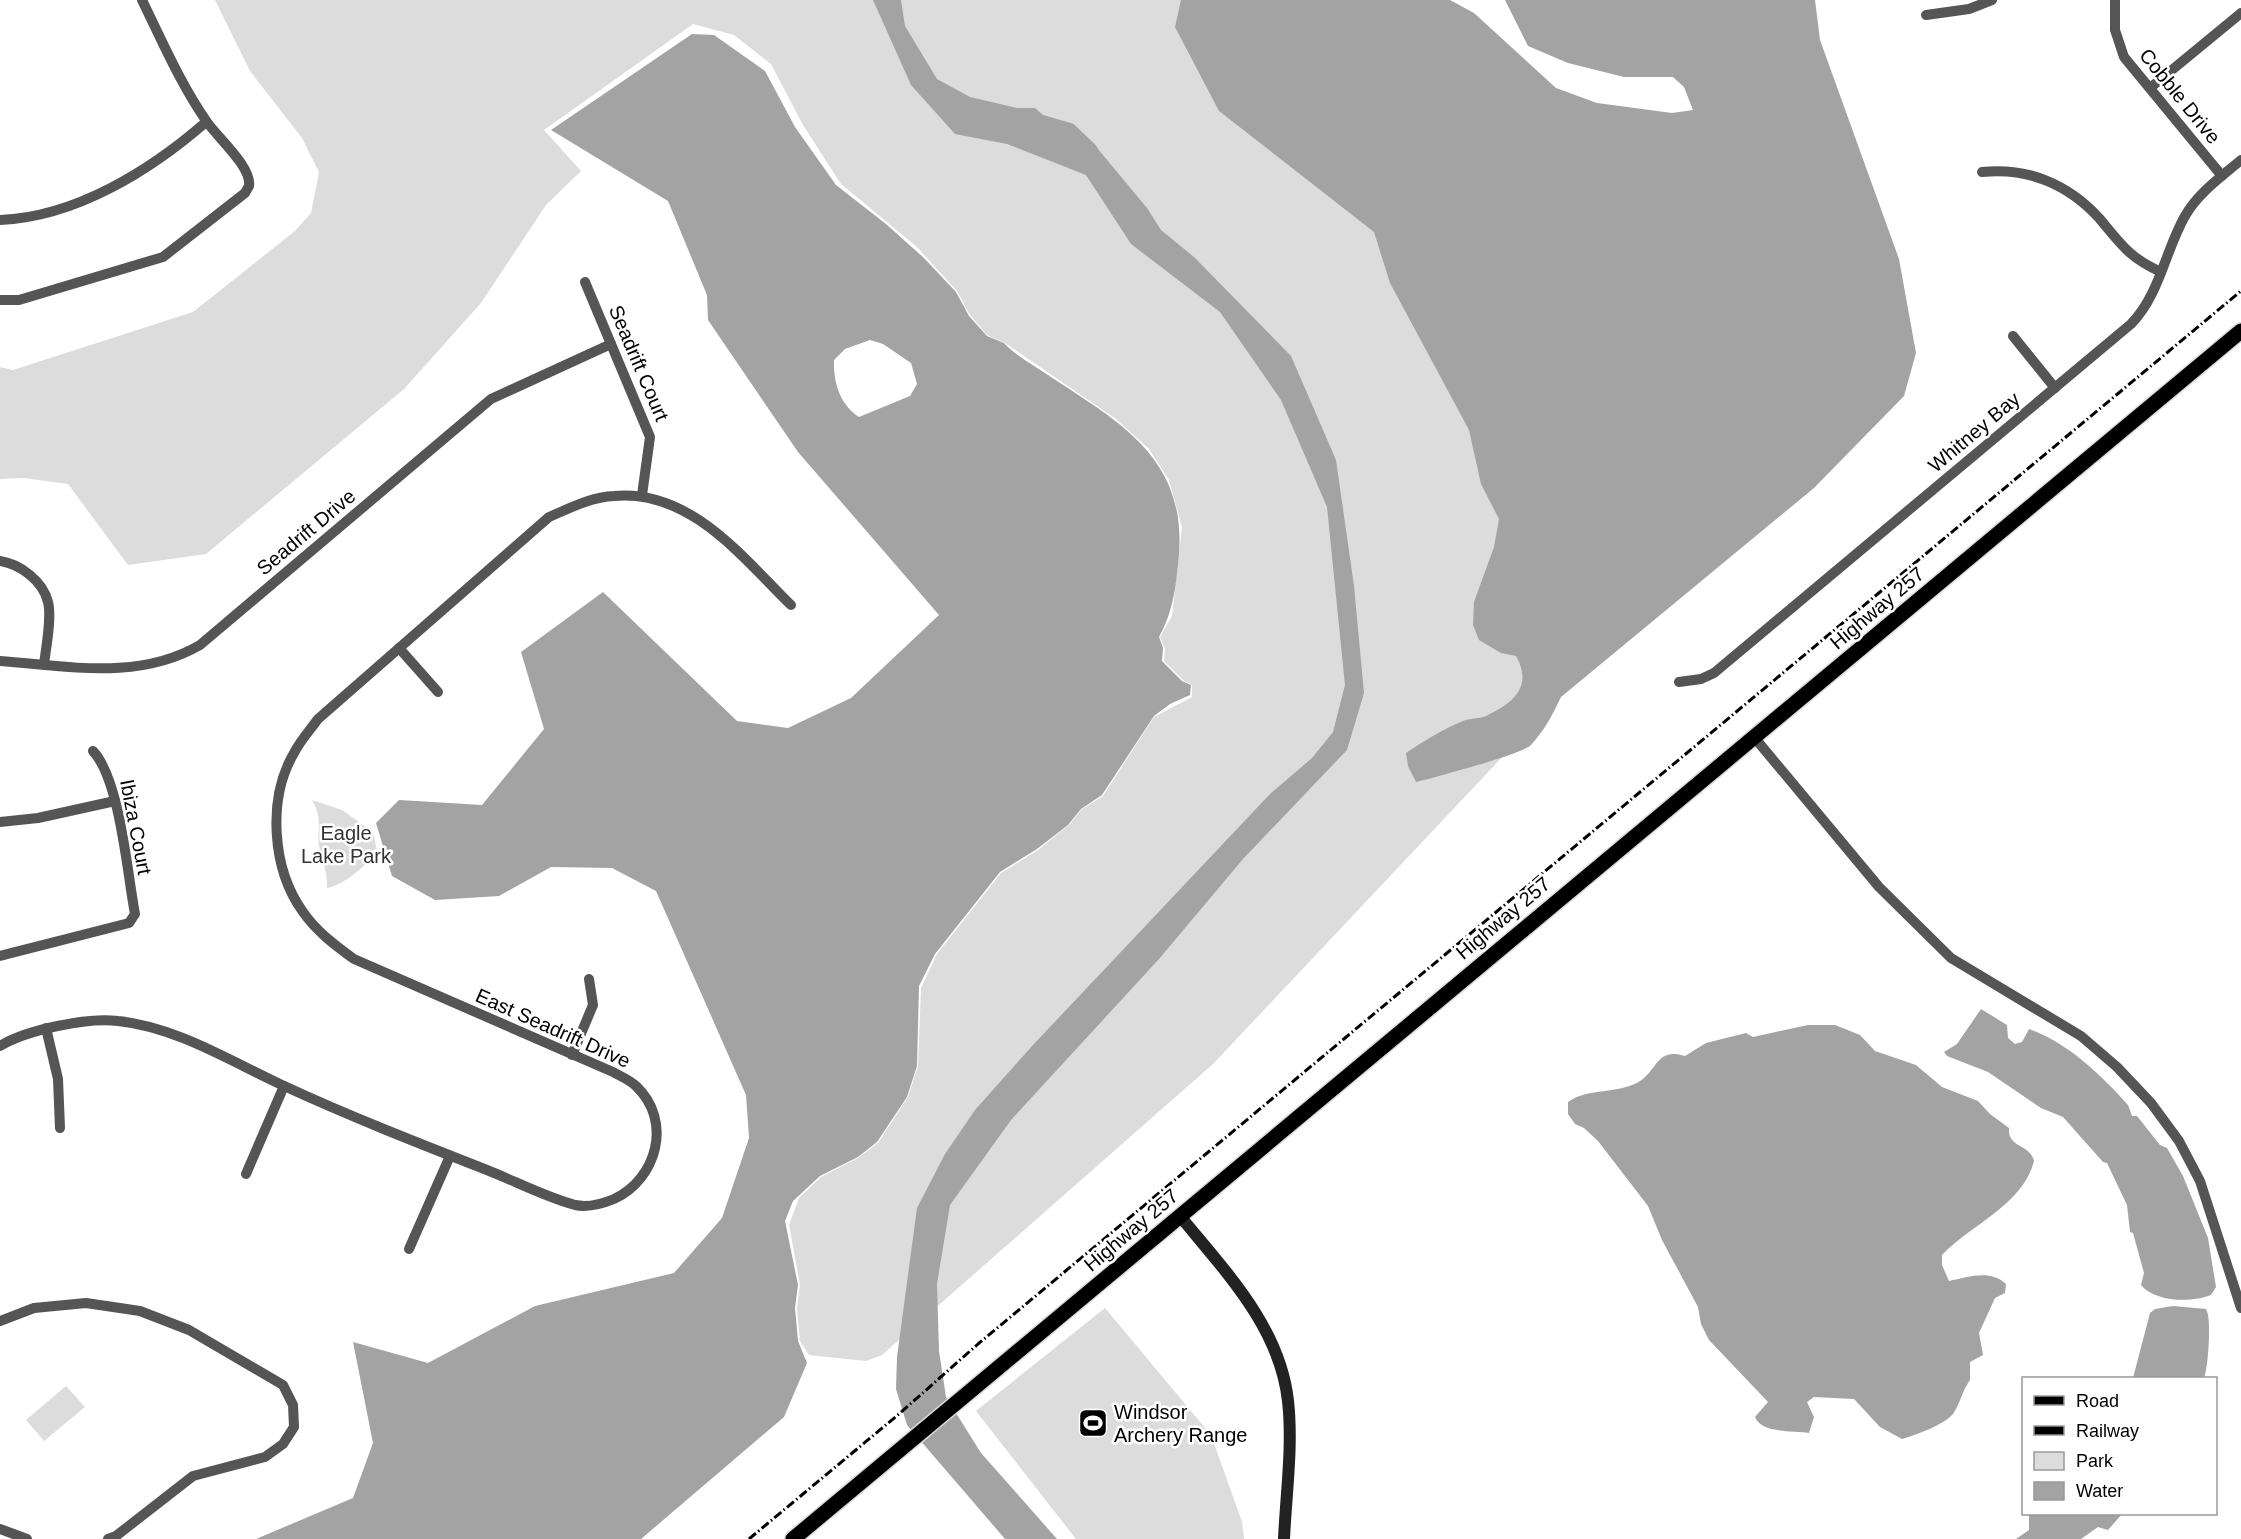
<svg xmlns="http://www.w3.org/2000/svg" width="2241" height="1539" font-family="Helvetica,sans-serif">
<style>
.green{fill:#dcdcdc}
.water{fill:#a3a3a3;fill-rule:evenodd}
.lines{fill:none;stroke-linecap:round;stroke-linejoin:round}
.river{stroke:#a3a3a3;stroke-width:18}
.primary-casing{stroke:#dbdbdb;stroke-width:18}
.street{stroke:#555;stroke-width:10}
.secondary{stroke:#222;stroke-width:12}
.primary{stroke:#000;stroke-width:15}
.rail{stroke:#000;stroke-width:3;stroke-dasharray:9 3 1.5 3;stroke-linecap:butt}
.labels{text-anchor:middle;dominant-baseline:central;stroke-width:5;stroke-linejoin:round;paint-order:stroke}
.street-label{font-size:20px;fill:#000;stroke:#fff}
.park-label{font-size:20px;fill:#333;stroke:#fff}
.poi-label{font-size:20px;fill:#000;stroke:#fff;text-anchor:start}
</style>
<rect width="100%" height="100%" fill="#fff"/>
<g class="green">
<path d="M215,0H1207L1389,220L1531,538L1540,717L1213,1064L882,1355L866,1361L809,1355L800,1341L797,1308L800,1285L789,1225L799,1198L821,1177L858,1158L878,1143L908,1097L918,1066L921,988L937,954L1001,873L1038,850L1069,825L1081,810L1103,796L1154,717L1192,697V685L1183,680L1164,661L1165,649L1160,637L1172,616L1182,527L1169,480L1149,449L1116,419L1005,343L987,335L970,315L957,291L917,247L841,184L803,125L771,64L734,35L693,24L544,130L581,171L546,205L481,303L404,389L206,554L128,565L68,484L24,478L0,479V367L13,370L193,312L295,231L311,213L319,172L302,138L250,71Z"/>
<path d="M312,800L342,810L373,832L378,855C360,867 349,883 327,888C328,872 322,862 319,846C317,827 323,819 312,800Z"/>
<path d="M1105,1308L1211,1435L1242,1522L1244,1539H1076L976,1411Z"/>
<path d="M66,1386L85,1407L44,1441L26,1420Z"/>
</g>
<g class="water">
<path d="M873,0H901L905,26L937,79L970,97L1017,108H1035L1060,130L1093,143L1147,208L1161,230L1194,257L1291,356L1336,460L1354,586L1364,693L1347,750L1243,859L1159,959L1011,1120L950,1205L937,1284L939,1351L946,1397L981,1453L1057,1539H1005L907,1425L896,1389L897,1357L917,1208L945,1154L975,1110L1033,1045L1270,794L1312,758L1333,732L1345,685L1327,507L1281,400L1220,312L1131,244L1086,175L1007,144L955,134L911,85Z"/>
<path d="M1181,0H1450L1474,13L1556,88L1597,103L1672,113L1693,110L1684,87L1673,77H1624L1568,63L1528,46L1505,0H1815L1820,40L1899,259L1916,353L1904,396L1814,488L1561,697C1553,714 1544,731 1531,745C1522,754 1433,778 1416,782L1408,766L1406,753C1424,741 1443,729 1463,721C1470,718 1479,719 1486,716C1514,703 1533,686 1516,656L1501,653L1479,640L1473,625L1474,602L1494,547L1499,519L1481,484L1469,430L1390,283L1374,232L1219,111L1175,27Z"/>
<path d="M692,34L714,35L765,71L795,127L836,185L886,224L924,258L956,292L969,316L987,336L1004,343C1016,356 1034,365 1048,375C1119,422 1186,457 1179,554C1176,585 1174,610 1159,637L1163,648L1162,661L1182,681L1191,685L1190,695L1170,704L1154,716L1102,795L1081,809L1068,825L1037,849L1000,872L935,954L919,986L917,1066L907,1097L877,1142L858,1157L820,1176L793,1201L785,1221L798,1285L795,1308L798,1341L807,1363L784,1417L641,1539H256L353,1498L373,1443L353,1342L428,1363L535,1306L674,1273L722,1218L749,1138L746,1095L656,891L612,868L551,867L499,896L435,900L392,876L376,823L399,800L482,805L544,729L521,652L603,592L737,721L788,728L851,698L939,615L798,452L708,320L707,295L668,201L551,130ZM870,340L883,344L911,363L917,384L910,396L859,417C840,405 833,382 834,360L845,349Z"/>
<path d="M1981,1009L2007,1025L2008,1038L2015,1044L2022,1042L2029,1029C2068,1043 2101,1075 2128,1105L2132,1116H2137L2160,1145L2167,1148L2183,1176L2208,1238L2216,1287L2211,1295C2191,1303 2155,1302 2141,1285L2144,1273L2133,1233L2130,1232L2127,1205L2107,1163L2103,1162L2063,1117L2041,1108L1988,1072L1947,1056L1944,1052L1957,1044Z"/>
<path d="M1808,1025H1835L1860,1035L1875,1051L1916,1065L1942,1087L1978,1101L1990,1114L2009,1128C2007,1148 2030,1144 2034,1161C2023,1205 1970,1225 1942,1255V1265L1949,1281C1968,1277 1990,1269 2006,1284L2005,1293L1995,1298L1979,1333L1983,1355L1970,1362V1380C1962,1391 1960,1404 1953,1414C1944,1425 1915,1435 1902,1439L1880,1427L1854,1399L1814,1397L1807,1402L1814,1417L1809,1433C1793,1430 1762,1434 1755,1417L1768,1402L1709,1340L1701,1324L1698,1307L1662,1240L1648,1206L1598,1141L1584,1128L1575,1124L1568,1114V1102C1589,1087 1618,1095 1640,1081C1658,1069 1657,1047 1685,1056L1706,1043L1746,1033L1753,1037Z"/>
<path d="M2173,1306L2206,1309C2212,1318 2208,1368 2204,1378H2133L2150,1313L2155,1309Z"/>
<path d="M2029,1514H2122L2108,1530L2098,1527L2081,1539H2016L2029,1530Z"/>
</g>
<g class="lines">
<path class="river" d="M1038,123L1069,132L1089,151"/>
<g class="primary-casing">
<path id="primary" d="M793,1539L2241,331"/>
</g>
<g class="street">
<path d="M2115,0V30L2124,57L2222,176"/>
<path d="M1926,15L1969,9L1992,0"/>
<path d="M2150,88L2241,13"/>
<path d="M1982,172C2027,167 2068,184 2099,218C2121,244 2128,257 2161,272"/>
<path d="M0,220C76,217 151,170 206,122"/>
<path d="M585,282L650,437L642,495"/>
<path d="M0,300H19L163,257L245,193L249,186C252,167 218,138 207,122C181,85 162,41 142,0"/>
<path d="M2013,336L2055,388"/>
<path d="M0,561C20,564 43,581 48,602C52,617 46,648 44,664"/>
<path d="M399,648L438,692"/>
<path d="M0,661C69,666 138,681 200,645L491,399L611,344"/>
<path d="M1679,682L1701,679L1714,673L2131,324C2160,294 2165,251 2185,216C2198,193 2221,177 2241,160"/>
<path d="M1754,737L1879,887L1951,958L2081,1036L2117,1067L2151,1103L2179,1141L2200,1181L2241,1308"/>
<path d="M0,822L38,818L115,801"/>
<path d="M0,956L129,923L135,914C127,872 120,780 93,751"/>
<path d="M46,1028L58,1079L60,1128"/>
<path d="M0,1046C26,1030 88,1017 118,1021C176,1027 230,1061 282,1085C349,1116 418,1143 487,1170C515,1181 545,1197 575,1205C589,1208 602,1204 614,1199C657,1179 673,1121 636,1086C630,1080 620,1076 613,1072L354,959C335,945 317,932 303,912C272,869 267,799 294,753C300,741 310,730 318,719L549,517C570,508 591,497 614,496C690,489 742,557 791,605"/>
<path d="M572,1055L593,1005L589,979"/>
<path d="M246,1174L284,1086"/>
<path d="M409,1249L450,1156"/>
<path d="M0,1321L34,1308L86,1303L140,1311L189,1330L283,1385L293,1405L294,1427L283,1444L265,1457L193,1476L116,1536L108,1539"/>
<path d="M0,1529L27,1539"/>
</g>
<path class="secondary" d="M1180,1216C1225,1271 1280,1327 1288,1401C1293,1446 1286,1494 1284,1539"/>
<use href="#primary" class="primary"/>
<path class="rail" d="M749,1539L899,1414L978,1344L2241,291"/>
</g>
<defs>
<g id="stadium-square" transform="scale(1.5)"><rect x="-9" y="-9" width="18" height="18" rx="4" fill="#000" stroke="#fff"/><path d="M0-5a6.5 5 0 1 0 0 10a6.5 5 0 1 0 0-10ZM-3.5-1.8h7v3.6h-7Z" fill="#fff"/></g>
</defs>
<g fill-rule="evenodd">
<use href="#stadium-square" x="1093" y="1423"/>
</g>
<g class="labels">
<g class="street-label">
<text transform="translate(2180 96) rotate(51)">Cobble Drive</text>
<text transform="translate(639 363) rotate(67)">Seadrift Court</text>
<text transform="translate(1974 432) rotate(-40)">Whitney Bay</text>
<text transform="translate(306 532) rotate(-40)">Seadrift Drive</text>
<text transform="translate(1877 608) rotate(-40)">Highway 257</text>
<text transform="translate(136 827) rotate(79)">Ibiza Court</text>
<text transform="translate(1503 918) rotate(-40)">Highway 257</text>
<text transform="translate(553 1028) rotate(24)">East Seadrift Drive</text>
<text transform="translate(1131 1230) rotate(-40)">Highway 257</text>
</g>
<g class="park-label">
<text x="346" y="833">Eagle<tspan x="346" dy="23">Lake Park</tspan></text>
</g>
<g class="poi-label">
<text x="1114" y="1412">Windsor<tspan x="1114" dy="23">Archery Range</tspan></text>
</g>
</g>
<rect x="2022" y="1377" width="195" height="138" fill="#ffffff" stroke="#999999" stroke-width="1.5"/>
<rect x="2034" y="1396" width="30" height="9" fill="#000000" stroke="#999999" stroke-width="1.5"/>
<text x="2076" y="1407" font-size="18" fill="#000000">Road</text>
<rect x="2034" y="1426" width="30" height="9" fill="#000000" stroke="#999999" stroke-width="1.5"/>
<text x="2076" y="1437" font-size="18" fill="#000000">Railway</text>
<rect x="2034" y="1452" width="30" height="18" fill="#dcdcdc" stroke="#999999" stroke-width="1.5"/>
<text x="2076" y="1467" font-size="18" fill="#000000">Park</text>
<rect x="2034" y="1482" width="30" height="18" fill="#a3a3a3" stroke="#999999" stroke-width="1.5"/>
<text x="2076" y="1497" font-size="18" fill="#000000">Water</text>
</svg>
